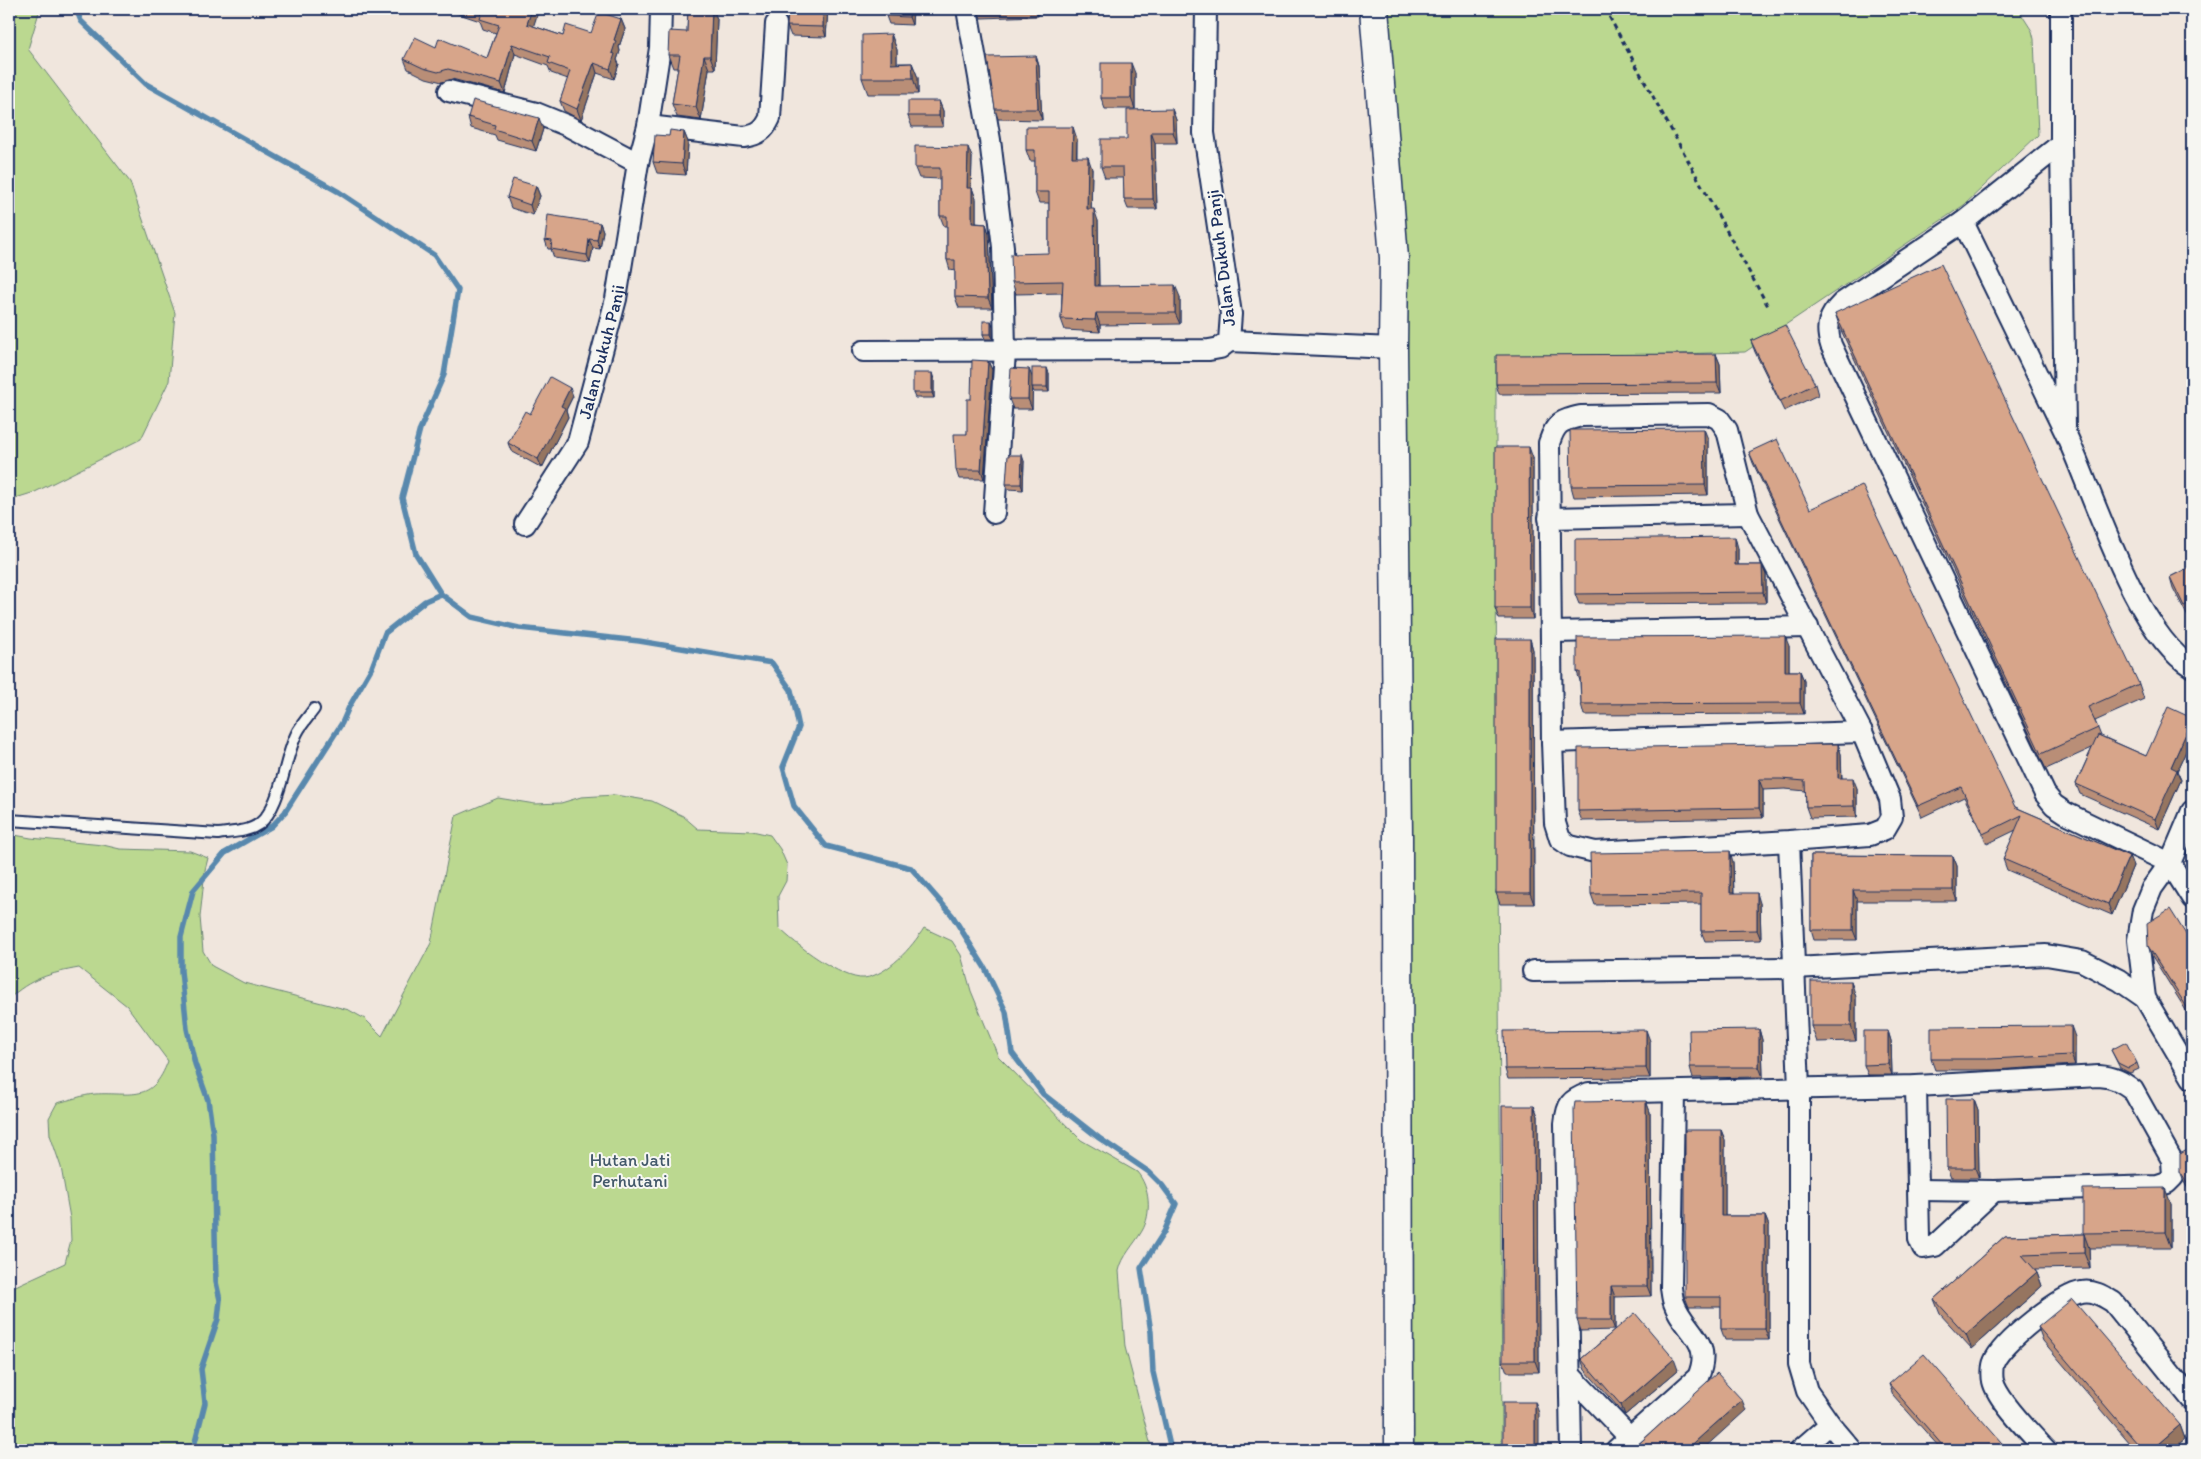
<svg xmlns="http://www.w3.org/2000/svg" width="2201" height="1459" font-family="Itim,sans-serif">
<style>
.green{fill:#bbd890;stroke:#6b8477}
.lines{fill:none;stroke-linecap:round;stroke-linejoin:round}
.stream{stroke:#5888ad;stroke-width:5.5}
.service-casing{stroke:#1b2f5e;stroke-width:14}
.minor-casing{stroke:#1b2f5e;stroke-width:24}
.secondary-casing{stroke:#1b2f5e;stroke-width:31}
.path{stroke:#1b2f5e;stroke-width:3;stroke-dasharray:5 4;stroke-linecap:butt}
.service{stroke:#f6f6f2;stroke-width:10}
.minor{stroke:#f6f6f2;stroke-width:20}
.secondary{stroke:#f6f6f2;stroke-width:28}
.wall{fill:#b98e77;stroke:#1b2f5e}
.shaded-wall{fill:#967461;stroke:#1b2f5e}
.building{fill:#d7a58a;stroke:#1b2f5e}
.labels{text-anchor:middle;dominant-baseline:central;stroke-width:4;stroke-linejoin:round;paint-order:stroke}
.street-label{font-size:18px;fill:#1b2f5e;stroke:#f6f6f2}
.park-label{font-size:18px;fill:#43596a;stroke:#f6f6f2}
</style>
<rect width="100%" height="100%" fill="#f0e6dd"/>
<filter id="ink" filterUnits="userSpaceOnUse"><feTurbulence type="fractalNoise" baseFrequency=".02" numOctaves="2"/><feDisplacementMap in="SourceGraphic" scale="10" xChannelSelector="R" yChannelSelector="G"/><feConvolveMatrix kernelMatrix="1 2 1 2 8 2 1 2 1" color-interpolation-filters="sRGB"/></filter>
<g filter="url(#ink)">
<g class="green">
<path d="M9,9H40L28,49L130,182L175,313L169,381L141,439L35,492L9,500Z"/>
<path d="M1385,9H2018L2032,31L2034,39L2038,135L1964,205L1745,352L1502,359L1496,362C1495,725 1501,1088 1502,1450H1411Z"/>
<path d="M615,795L652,801L683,816L698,829L752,831L770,835L780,849L787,865L786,881L778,896L779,928C794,943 842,980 864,978C888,975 912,947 924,928L952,941L961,955L971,991L998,1056L1081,1140L1137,1172C1150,1187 1152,1214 1142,1231C1134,1245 1122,1256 1119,1271L1125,1347L1152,1450H9V1289L65,1263L71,1240L70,1218L61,1167L50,1135L49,1118L57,1103C70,1100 83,1095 95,1094C132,1092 152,1104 168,1061L127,1006L79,968C51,973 29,979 9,999V834L31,838L103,845L120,849L190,851L208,858L205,870L200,917L203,951L212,966L244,983L349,1010L365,1019L382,1036L431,943L456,816L498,798L535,804L561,803L581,797Z"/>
</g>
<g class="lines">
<g class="stream">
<path d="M76,9L81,21L146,84L339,192L434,255L458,290L444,375L420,429L402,498L416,554L441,594L472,617L519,628L639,641L772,663L791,690L799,727L783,767L794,806L826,846L911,868L952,915L985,968L1006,1012L1012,1053L1043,1094L1099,1138L1149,1172L1162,1185L1176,1204L1164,1232L1141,1268L1151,1332L1153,1372L1171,1450"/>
<path d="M193,1450L205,1403L201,1369L218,1319L220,1300L216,1282L213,1134L208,1100L195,1064L187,1029L181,971V937L193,891L225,853L272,826L285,812L342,723L349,707L372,667L385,633L425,601L441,594"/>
</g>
<g class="service-casing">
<path id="service" d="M9,820L218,834C231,832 248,832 259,824C282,806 284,756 298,731C302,724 309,716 314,709"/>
</g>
<g class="minor-casing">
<g id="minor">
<path d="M967,9L990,140L1003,247L1005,352L994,513"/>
<path d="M2061,9V144L1963,222L1842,303C1829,316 1825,326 1831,345L2045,794L2054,805L2066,813L2170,863L2192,898"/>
<path d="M449,91L536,113L568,126L638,163"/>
<path d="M648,126L744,137C758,135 764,131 770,118L776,24"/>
<path d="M2061,144L2065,427"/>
<path d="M1963,222C1997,292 2031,361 2064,430C2094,493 2134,632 2192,667"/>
<path d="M1229,341L1393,348"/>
<path d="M863,351L1209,350L1220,348L1229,341L1231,314L1204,133L1206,9"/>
<path d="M1549,518L1748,514"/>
<path id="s1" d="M525,524L578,442L616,299L638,163L648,126L660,48L661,9"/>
<path d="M1551,632L1808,627"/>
<path d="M1552,742L1862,732"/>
<path d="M2192,811L2170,863L2152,888L2143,910L2138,940L2145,998L2192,1078"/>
<path d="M1789,841L1870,835L1885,829L1892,817L1890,799L1862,732L1748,514L1727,430L1719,419L1709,414L1581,416C1560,421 1556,422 1549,443L1552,742L1555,823L1560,839L1570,846L1595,852L1789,841L1799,1088V1364L1807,1391L1830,1424L1852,1450"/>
<path d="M1533,971L1794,968L2046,955L2082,961L2119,980L2145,998"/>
<path d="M1916,1086L1919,1239L1923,1248L1935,1246L1994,1191"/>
<path d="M1570,1375L1630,1438"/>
<path d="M1571,1450L1565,1124C1567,1104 1570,1100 1589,1093L1916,1086L2099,1076C2113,1077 2122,1081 2133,1090L2172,1160L2173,1177L2167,1183L2158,1186L1994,1191L1919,1190"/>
<path d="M1616,1450L1698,1377C1714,1340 1684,1332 1674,1303C1672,1298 1672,1293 1671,1288L1674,1092"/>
<path d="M1800,1450L1830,1424"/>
<path d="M2046,1450C2032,1435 1997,1400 1993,1381C1992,1377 1992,1366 1994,1362C2001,1343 2062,1294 2082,1292C2094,1290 2103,1296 2113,1302L2192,1400"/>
</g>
</g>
<g class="secondary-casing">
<path id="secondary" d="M1374,9L1394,258L1393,348L1398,835L1399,1450"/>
</g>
<path class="path" d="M1605,9L1769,308"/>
<use href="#service" class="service"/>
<use href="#minor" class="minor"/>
<use href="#secondary" class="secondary"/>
</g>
<g class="wall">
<path d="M454,9H539L533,26L563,36L591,33L621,19L625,29L619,47L620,51L617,60L619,64L614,79L597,73L581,120L564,111L560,101L568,79L551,73L548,66L515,54L505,93L452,79L442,82L426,78L408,69L404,59L436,47L487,58L496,33L483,29L480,21L456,13Z"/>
<path d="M688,9H713L717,19L715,69H709L701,120L677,117L672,104L678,68H673L668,55L687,32Z"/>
<path d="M774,9H828L826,37L791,36L787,26L788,10L775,11Z"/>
<path d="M913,9L912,25L889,24L886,16Z"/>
<path d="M977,9H1038V16L981,18Z"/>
<path d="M891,34L897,50V63H912L918,78V94H868L862,78Z"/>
<path d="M1036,56L1039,66L1042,120L998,119L995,109Z"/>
<path d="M1135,73V109H1105L1101,98Z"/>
<path d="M939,101L943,111V127H912L908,116Z"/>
<path d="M1172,109L1176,120L1177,143H1155L1157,209H1128L1124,199V178H1105L1101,167L1127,139Z"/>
<path d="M468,117L543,129L536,151L497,140L495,135L471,128Z"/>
<path d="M684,132L688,142L686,175L657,173L653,162L669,136Z"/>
<path d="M1077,139V157L1092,169L1091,209L1098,221L1099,286L1180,297V324L1100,325V332L1065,330L1061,319L1062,293L1016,294L1012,282L1049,253V203H1039L1035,192V161H1030L1026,150Z"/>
<path d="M972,157L971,188H972L976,199V223L986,224L989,234L992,308H959L955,297V271L950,270L947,260V226H944L940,216V179L919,178L915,168Z"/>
<path d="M536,186L540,196L533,215L511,208L507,197Z"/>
<path d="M600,223L603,231L600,249L593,248L590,263L554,258L551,249H548L545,240Z"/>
<path d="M1835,313L2139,684L2144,699L2095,721L2101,736L2146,756L2192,718V738L2177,771L2181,780L2159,829L2080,794L2076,784L2092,748L2046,769L1840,328Z"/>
<path d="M991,321L993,326V339H985L983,334Z"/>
<path d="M1751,341L1815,384L1818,395L1784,411L1755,352Z"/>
<path d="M1716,354L1720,364L1721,393L1499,394L1496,384Z"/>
<path d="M988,361L992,370L984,479H959L956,470L967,434L971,399Z"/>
<path d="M1049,373V392H1034L1032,388V409H1013L1009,399L1032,378Z"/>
<path d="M934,379V398H915L913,393Z"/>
<path d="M573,396L566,410L568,417L542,468L511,451L508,443L530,414Z"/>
<path d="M1708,439V495L1574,497L1571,486Z"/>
<path d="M1749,452L1810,509L2015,807L2129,856L2133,866L2112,915L2007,870L2003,859L2016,830L1987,844L1964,797L1922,817L1753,463Z"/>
<path d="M1533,458V619H1499L1495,608Z"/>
<path d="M1024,461L1023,490L1008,489L1006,484Z"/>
<path d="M1738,548V565H1762L1766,575V603L1579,604L1575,594Z"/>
<path d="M2192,566V615L2188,617L2173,588L2170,577Z"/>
<path d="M1530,639L1533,650L1534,904H1500L1496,893Z"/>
<path d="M1789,646V671H1800L1804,681V714L1584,715L1581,704L1580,681L1577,672Z"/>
<path d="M1838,744L1841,754L1842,778L1857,788V817L1810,818L1806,807V791L1785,789L1763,790V818L1582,821L1578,811Z"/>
<path d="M1811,855L1953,856L1957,866V901H1857V940H1814L1811,930Z"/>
<path d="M1733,862L1734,893L1760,903L1761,940L1705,941L1701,931V904L1595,905L1591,894Z"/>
<path d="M2192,944V1020L2152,956L2148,946Z"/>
<path d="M1856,997V1041L1817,1042L1811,1026Z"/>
<path d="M1759,1029L1762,1040L1763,1077L1693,1078L1690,1067Z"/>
<path d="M1888,1031L1891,1041L1892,1075H1868L1864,1065Z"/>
<path d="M2075,1037V1065L1994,1070H1935L1931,1059Z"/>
<path d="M1650,1041V1078L1508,1079L1505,1069Z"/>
<path d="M2111,1050L2137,1063L2139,1069L2130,1073L2120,1068Z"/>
<path d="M1974,1099L1978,1110L1979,1178H1951L1947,1168Z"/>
<path d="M1646,1101L1650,1112L1651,1296L1615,1297V1330L1678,1370L1625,1415L1585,1370L1581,1359L1615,1330L1581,1331L1577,1320Z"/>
<path d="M1534,1106L1538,1116L1539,1372H1507L1503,1361Z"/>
<path d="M1721,1130L1725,1140V1216H1765L1769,1226V1340H1725L1721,1329V1307H1689L1685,1297Z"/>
<path d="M2192,1155V1196L2184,1182L2180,1172Z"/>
<path d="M2171,1204V1248H2089L2090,1268L2035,1269L2037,1272L2042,1286L1972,1349L1940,1314L1934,1299L2005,1236L2084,1234L2083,1233Z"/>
<path d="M2038,1327L2180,1425L2185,1439L2171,1450H2136L2043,1341Z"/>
<path d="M1889,1384L2008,1450L1940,1448L1893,1395Z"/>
</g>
<g class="shaded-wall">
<path d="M532,9H539L531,34L527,24Z"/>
<path d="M712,9H713L717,19L715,69L710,56Z"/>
<path d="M823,9H828L826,37L823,27Z"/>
<path d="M910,9H913L912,25L909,17Z"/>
<path d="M1035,9H1038V16Z"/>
<path d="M621,19L625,29L619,47L620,51L617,60L619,64L614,79L610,69L614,40Z"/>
<path d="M891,34L897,50V79L891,64Z"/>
<path d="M512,44L515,54L505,93L501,83Z"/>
<path d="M704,56L709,69L701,120L696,107Z"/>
<path d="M1036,56L1039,66L1042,120L1038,109Z"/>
<path d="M594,63L597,73L581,120L577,109Z"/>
<path d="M912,63L918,78V94L913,78Z"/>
<path d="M1131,63L1135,73V109L1131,98Z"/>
<path d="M939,101L943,111V127L939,116Z"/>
<path d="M1172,109L1176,120L1177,143L1173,132Z"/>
<path d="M539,118L543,129L536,151L532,141Z"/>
<path d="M1073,127L1077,139L1076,169L1072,157Z"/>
<path d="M684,132L688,142L686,175L682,164Z"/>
<path d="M1151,132L1155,143L1157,209L1153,199Z"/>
<path d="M968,147L972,157L971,199L967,188Z"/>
<path d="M1088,157L1092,169L1091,220L1087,209Z"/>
<path d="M536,186L540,196L533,215L530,205Z"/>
<path d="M972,188L976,199V234L972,223Z"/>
<path d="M1094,209L1098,221L1099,298L1095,286Z"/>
<path d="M600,223L603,231L600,249L597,240Z"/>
<path d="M986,224L989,234L992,308L988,298Z"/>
<path d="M589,239L593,248L590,263L587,255Z"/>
<path d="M1175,285L1180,297V324L1175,313Z"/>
<path d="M1096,313L1100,325V332L1095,320Z"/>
<path d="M991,321L993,326V339L991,334Z"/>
<path d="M1716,354L1720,364L1721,393L1717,383Z"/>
<path d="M988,361L992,370L984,479L981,470Z"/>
<path d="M1047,368L1049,373V392L1047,387Z"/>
<path d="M1029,369L1033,379L1032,409L1028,399Z"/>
<path d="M932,373L934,379V398L932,393Z"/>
<path d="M570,388L573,396L566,410L568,417L542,468L538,459L561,406Z"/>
<path d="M1704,429L1708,439V495L1705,485Z"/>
<path d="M1529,447L1533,458V619L1530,608Z"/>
<path d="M1022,455L1024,461L1023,490L1021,484Z"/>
<path d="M1735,537L1738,548V576L1735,565Z"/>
<path d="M1762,565L1766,575V603L1763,592Z"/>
<path d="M1785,636L1789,646V681L1785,671Z"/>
<path d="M1530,639L1533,650L1534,904L1530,893Z"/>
<path d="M1800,671L1804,681V714L1800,703Z"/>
<path d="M2192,720V738L2177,771L2181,780L2159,829L2155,819L2171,767Z"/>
<path d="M1838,744L1841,754L1842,789L1838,778Z"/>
<path d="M1853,778L1857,788V817L1854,806Z"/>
<path d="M1759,779L1763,790V818L1759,808Z"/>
<path d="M1730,851L1733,862L1734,903L1730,893Z"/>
<path d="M1953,856L1957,866V901L1953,890Z"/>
<path d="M2129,856L2133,866L2112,915L2108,904Z"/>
<path d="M1853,890L1857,901V940L1853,930Z"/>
<path d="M1757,893L1760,903L1761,940L1757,930Z"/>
<path d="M1851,981L1856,997V1041L1851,1026Z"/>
<path d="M2071,1026L2075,1037V1065L2071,1055Z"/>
<path d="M1759,1029L1762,1040L1763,1077L1759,1067Z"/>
<path d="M1646,1030L1650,1041V1078L1646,1068Z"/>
<path d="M1888,1031L1891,1041L1892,1075L1888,1064Z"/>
<path d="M1974,1099L1978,1110L1979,1178L1975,1168Z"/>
<path d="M1646,1101L1650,1112L1651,1296L1647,1286Z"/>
<path d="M1534,1106L1538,1116L1539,1372L1535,1361Z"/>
<path d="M1721,1130L1725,1140V1226L1721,1216Z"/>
<path d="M2165,1188L2171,1204V1248L2165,1232Z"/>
<path d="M1765,1216L1769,1226V1340L1765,1329Z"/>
<path d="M2084,1234L2089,1248L2090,1268L2084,1253Z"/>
<path d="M2037,1272L2042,1286L1972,1349L1966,1334Z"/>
<path d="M1611,1286L1615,1297V1330L1611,1320Z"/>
<path d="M1674,1359L1678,1370L1625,1415L1621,1405Z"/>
<path d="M1742,1400L1746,1410L1702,1450H1686Z"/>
<path d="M1535,1402L1539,1413V1450H1535Z"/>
<path d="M2180,1425L2185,1439L2171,1450H2151Z"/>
</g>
<g class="building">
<path d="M470,9H532L527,24L563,36L566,25L591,33L599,12L621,19L614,40L616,41L612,53L615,54L610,69L594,63L577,109L560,101L570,71L548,63L550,57L512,44L501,83L448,69L438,72L423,68L404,59L415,37L436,47L439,38L487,58L499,25L480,19L482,13Z"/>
<path d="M688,9H712L710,56H704L696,107L672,104L680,55H668L669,31L687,32Z"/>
<path d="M788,9H823V27L787,26Z"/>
<path d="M886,9H910L909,17L886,16Z"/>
<path d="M891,34V64L912,63L913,78H862V35Z"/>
<path d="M1036,56L1038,109H995L987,57Z"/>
<rect x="1101" y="63" width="30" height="35"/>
<path d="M473,100L539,118L532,141L494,129L495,125L468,117Z"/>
<rect x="908" y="101" width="31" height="15"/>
<path d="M1172,109L1173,132H1151L1153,199H1124L1123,167H1101V139H1127V110Z"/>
<path d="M1026,127H1073L1072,157H1088L1087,209H1094L1095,286L1175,285V313H1096L1095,320L1061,319L1063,281L1012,282L1011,254L1049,253V192H1035V150H1026Z"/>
<path d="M670,130L684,132L682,164L653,162L655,135L669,136Z"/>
<path d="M915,146L968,147L967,188H972V223L986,224L988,298L955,297V260H947V216H940V168H915Z"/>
<path d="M513,179L536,186L530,205L507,197Z"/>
<path d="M548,215L600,223L597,240L589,239L587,255L551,249L552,241L545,240Z"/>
<path d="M1941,264L2139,684L2088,707L2098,728L2041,754L1835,313Z"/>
<rect x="983" y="321" width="8" height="13"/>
<path d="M1785,325L1815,384L1780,401L1751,341Z"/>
<path d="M1716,354L1717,383L1496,384V355Z"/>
<path d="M972,360L988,361L981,470H956L954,434H967V399H971Z"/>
<path d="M1011,368L1029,369L1028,399H1009Z"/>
<rect x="1032" y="368" width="15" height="19"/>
<rect x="913" y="373" width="19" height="20"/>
<path d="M550,377L570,388L561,406L565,408L538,459L508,443L525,411L530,414Z"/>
<path d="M1704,429L1705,485L1571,486L1570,430Z"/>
<path d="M1777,439L1810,509L1862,485L2015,807L2129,856L2108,904L2003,859L2022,815L1983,834L1961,787L1918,806L1749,452Z"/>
<path d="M1495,447H1529L1530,608H1495Z"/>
<path d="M1008,455H1022L1021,484H1006Z"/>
<path d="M1735,537V565H1762L1763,592L1575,594V539Z"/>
<path d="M2192,566V602L2184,606L2170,577Z"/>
<path d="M1785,636V671H1800V703L1581,704L1580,672H1577V637Z"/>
<rect x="1496" y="639" width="34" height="254"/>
<path d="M2168,707L2192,718V720L2171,767L2177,770L2155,819L2076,784L2098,735L2146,756Z"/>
<path d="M1838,744V778H1853L1854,806L1806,807L1805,781L1781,779H1759V808L1578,811V748Z"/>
<path d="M1730,851V893H1757V930L1701,931V893L1591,894L1590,853Z"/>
<path d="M1811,855L1953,856V890H1853V930H1811Z"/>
<path d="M2170,909L2192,944V1015L2148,946L2147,923Z"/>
<rect x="1811" y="981" width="40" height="45"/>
<path d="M2071,1026V1055L1990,1059H1931V1027Z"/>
<path d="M1759,1029V1067H1690L1689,1030Z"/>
<path d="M1646,1030V1068L1505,1069L1504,1031Z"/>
<path d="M1864,1031H1888V1064L1864,1065Z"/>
<path d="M2126,1042L2137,1063L2128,1068L2118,1063L2111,1050Z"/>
<path d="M1946,1099H1974L1975,1168H1947Z"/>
<path d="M1646,1101L1647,1286H1611V1320H1577L1574,1109L1575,1102Z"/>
<path d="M1502,1106H1534L1535,1361H1503Z"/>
<path d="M1685,1130H1721V1216H1765V1329H1721V1297H1685Z"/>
<path d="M2189,1149L2192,1155V1187L2190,1188L2180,1172V1154Z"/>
<path d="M2165,1188V1232L2083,1233V1189Z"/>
<path d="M2084,1234V1253L2022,1255L2037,1272L1966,1334L1934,1299L2005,1236Z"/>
<path d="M2072,1299L2180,1425L2151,1450H2143L2038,1327Z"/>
<path d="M1635,1313L1674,1359L1621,1405L1581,1359Z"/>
<path d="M1924,1354L2008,1450H1938L1943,1446L1889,1384Z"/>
<path d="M1717,1373L1742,1400L1686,1450H1632Z"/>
<rect x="1503" y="1402" width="32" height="48"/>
</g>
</g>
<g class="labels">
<g class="street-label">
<text transform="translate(1221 258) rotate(-97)">Jalan Dukuh Panji</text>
<text stroke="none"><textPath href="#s1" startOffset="191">Jalan Dukuh Panji</textPath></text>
</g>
<g class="park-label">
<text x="630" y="1160">Hutan Jati<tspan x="630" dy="21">Perhutani</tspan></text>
</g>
</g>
<rect width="2201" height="1459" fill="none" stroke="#f6f6f2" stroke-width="30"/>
<rect x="15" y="15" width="2171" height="1429" fill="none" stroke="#1b2f5e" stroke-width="2" filter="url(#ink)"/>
</svg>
